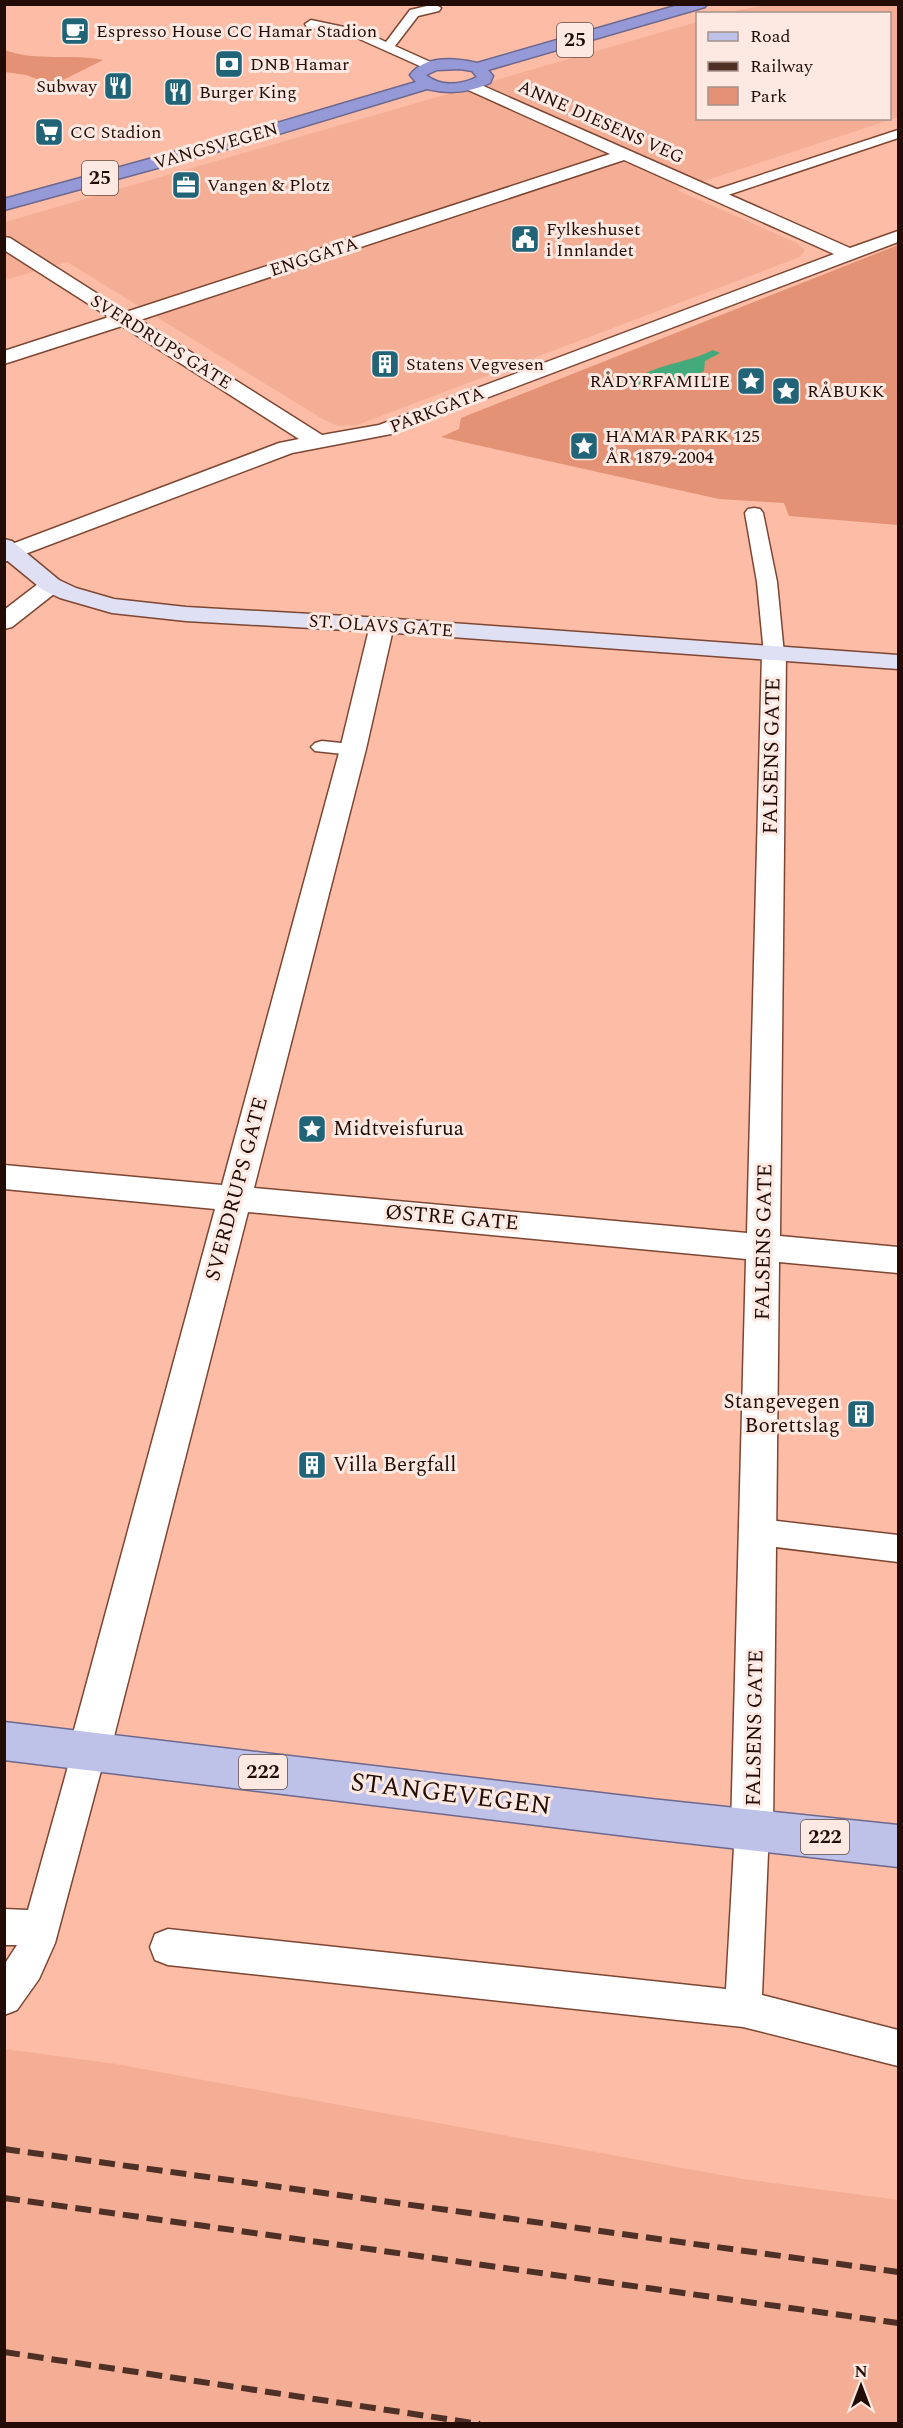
<svg xmlns="http://www.w3.org/2000/svg" width="903" height="2428" font-family="Spectral,serif">
<style>
.built{fill:#f4ae95}
.green{fill:#e39275}
.water{fill:#42aa7b}
.lines{fill:none;stroke-linecap:round;stroke-linejoin:round}
.lane-casing{stroke:#7d4633;stroke-width:3}
.street-casing{stroke:#7d4633;stroke-width:3}
.secondary-casing{stroke:#7d4633;stroke-width:3}
.primary-casing{stroke:#6d688e;stroke-width:3}
.highway-casing{stroke:#6d688e;stroke-width:3}
.lane{fill:#fff;fill-rule:evenodd}
.street{fill:#fff;fill-rule:evenodd}
.secondary{fill:#dfe0f3;fill-rule:evenodd}
.primary{fill:#bfc2e8;fill-rule:evenodd}
.highway{fill:#9599d8;fill-rule:evenodd}
.rail{stroke:#4f3026;stroke-width:6;stroke-dasharray:16 8;stroke-linecap:butt}
.labels{text-anchor:middle;dominant-baseline:central;stroke-width:6;stroke-linejoin:round;paint-order:stroke}
.far-poi-label{font-size:18px;fill:#220c05;stroke:#fde9e2;text-anchor:start}
.far-street-label{font-size:18px;fill:#220c05;stroke:#fde9e2}
.shield{fill:#fde9e2;stroke:#644e47;stroke-width:1.5}
.shield-label{font-size:20px;font-weight:bold;fill:#220c05}
.street-label{font-size:21px;fill:#220c05;stroke:#fde9e2}
.poi-label{font-size:21px;fill:#220c05;stroke:#fde9e2;text-anchor:start}
.near-street-label{font-size:26px;fill:#220c05;stroke:#fde9e2}
</style>
<rect width="100%" height="100%" fill="#fcbca5"/>
<g class="built">
<path d="M765,5H898V117L677,190L797,243L805,250L800,257L357,425L338,426L321,418L67,262L5,280V222L697,22L698,118H890V14L726,13Z"/>
<path d="M5,2049L116,2064L743,2179L898,2200V2423H5Z"/>
</g>
<g class="green">
<path d="M5,50C36,62 70,53 103,60L53,85L26,75L5,72Z"/>
<path d="M898,245V525L789,516L784,503L719,499L441,437L459,429L461,418Z"/>
</g>
<path class="water" d="M713,350L720,353L705,361L704,371C684,382 660,394 638,385L636,378C662,363 687,363 713,350Z"/>
<g class="lines">
<g class="lane-casing">
<g id="lane">
<path d="M435,4L441,8L439,11L418,16L395,46L435,64L437,67L435,70L431,71L355,37L307,27L305,24L311,20L363,31L386,42L410,10Z"/>
<path d="M898,130V138L719,198H709L707,195L709,192Z"/>
<path d="M754,508L760,509L763,513L777,582L784,654L781,658H767L764,654L757,582L745,513L748,509Z"/>
<path d="M322,741L360,745L364,749L360,753L353,755L315,751L311,747L315,743Z"/>
<path d="M759,1519L898,1535V1562L759,1545L748,1541L744,1532L748,1523Z"/>
<path d="M89,1736L101,1741L106,1752L55,1943L39,1979L17,2010L4,2015V1965L17,1945H4V1909L28,1910L72,1752L77,1741Z"/>
<path d="M752,1812L764,1817L769,1829L762,1995L898,2030V2066L743,2027L168,1965L155,1960L150,1947L155,1934L168,1929L726,1989L735,1829L740,1817Z"/>
</g>
</g>
<g class="street-casing">
<g id="street">
<path d="M472,81L850,248L898,231V242L391,434L292,453L4,562V547L279,443L299,439L122,326L4,364V351L109,317L4,250V237L10,238L126,312L610,154L466,89L464,86ZM624,160L834,254L379,425L322,435L140,320Z"/>
<path d="M51,578L59,580L63,585L59,590L12,627L4,629V610L43,580Z"/>
<path d="M382,618L390,620L394,625L366,749L254,1188L747,1233L762,654L765,649L774,647L783,649L786,654L780,1236L898,1247V1273L779,1262L773,1829L767,1844L752,1850L737,1844L731,1829L746,1259L248,1212L110,1752L104,1766L89,1771L74,1766L68,1752L215,1209L4,1189V1165L222,1185L340,749L370,625L374,620Z"/>
</g>
</g>
<g class="secondary-casing">
<path id="secondary" d="M4,539L12,541L59,580L76,588L114,599L186,607L382,618L898,655V669L382,632L186,621L112,613L60,598L43,590L4,558Z"/>
</g>
<g class="primary-casing">
<path id="primary" d="M4,1722L651,1799L898,1825V1867L651,1839L4,1760Z"/>
</g>
<g class="highway-casing">
<path id="highway" d="M682,4H707L705,7L488,70L493,76L490,83C469,93 448,94 427,89L252,142L4,210V199L240,134L416,82L410,75C425,55 455,58 477,63ZM460,69L472,71L477,77C461,85 440,87 426,75L437,70Z"/>
</g>
<use href="#lane" class="lane"/>
<use href="#street" class="street"/>
<use href="#secondary" class="secondary"/>
<use href="#primary" class="primary"/>
<use href="#highway" class="highway"/>
<g class="rail">
<path d="M4,2149L898,2272"/>
<path d="M4,2198L898,2323"/>
<path d="M4,2352L480,2424"/>
</g>
</g>
<defs>
<g id="cafe-square" transform="scale(1.5)"><rect x="-9" y="-9" width="18" height="18" rx="4" fill="#216477" stroke="#fde9e2"/><path d="M-5.5-4.5H6V0H3Q3 3.5 0 3.5H-2.5Q-5.5 3.5-5.5 0ZM3-3.2v2h1.7v-2ZM-6 4.5H4V6H-6Z" fill="#fff"/></g>
<g id="bank-square" transform="scale(1.5)"><rect x="-9" y="-9" width="18" height="18" rx="4" fill="#216477" stroke="#fde9e2"/><path d="M-6-4H6V4H-6ZM0-2.3a2.3 2.3 0 1 0 0 4.6a2.3 2.3 0 1 0 0-4.6Z" fill="#fff"/></g>
<g id="restaurant-square" transform="scale(1.5)"><rect x="-9" y="-9" width="18" height="18" rx="4" fill="#216477" stroke="#fde9e2"/><path d="M-5-6h1v4h1v-4h1v4h1v-4h1v5L-1.5 .5V6h-2V.5L-5-1ZM5-6V6H3V1.5H1.5Q1.5-4 5-6Z" fill="#fff"/></g>
<g id="supermarket-square" transform="scale(1.5)"><rect x="-9" y="-9" width="18" height="18" rx="4" fill="#216477" stroke="#fde9e2"/><path d="M-6-5.5h2.5l.6 2H6L4.5 2H-2.5L-4.4-4H-6ZM-1.5 3.2a1.3 1.3 0 1 0 .1 0ZM3 3.2a1.3 1.3 0 1 0 .1 0Z" fill="#fff"/></g>
<g id="office-square" transform="scale(1.5)"><rect x="-9" y="-9" width="18" height="18" rx="4" fill="#216477" stroke="#fde9e2"/><path d="M-6-3h4V-5.5h4V-3h4V5H-6ZM-1-4.5V-3h2v-1.5ZM-6 0V1H6V0Z" fill="#fff"/></g>
<g id="civic-square" transform="scale(1.5)"><rect x="-9" y="-9" width="18" height="18" rx="4" fill="#216477" stroke="#fde9e2"/><path d="M-.6-6.5H3V-4.5H.6V-3L4-1V1h2V6H-6V1h2V-1L-.6-3ZM-1.2 2.5V6h2.4V2.5Z" fill="#fff"/></g>
<g id="building-square" transform="scale(1.5)"><rect x="-9" y="-9" width="18" height="18" rx="4" fill="#216477" stroke="#fde9e2"/><path d="M-4-6H4V6H1V3H-1V6H-4ZM-2.5-4.3h1.7v1.8h-1.7ZM.8-4.3h1.7v1.8H.8ZM-2.5-1h1.7V.8h-1.7ZM.8-1h1.7V.8H.8Z" fill="#fff"/></g>
<g id="sight-square" transform="scale(1.5)"><rect x="-9" y="-9" width="18" height="18" rx="4" fill="#216477" stroke="#fde9e2"/><path d="M0-6L1.8-2.2L6-1.7L2.9 1.2L3.7 5.4L0 3.3L-3.7 5.4L-2.9 1.2L-6-1.7L-1.8-2.2Z" fill="#fff"/></g>
</defs>
<g fill-rule="evenodd">
<use href="#cafe-square" x="75" y="31"/>
<use href="#bank-square" x="229" y="64"/>
<use href="#restaurant-square" x="118" y="86"/>
<use href="#restaurant-square" x="178" y="92"/>
<use href="#supermarket-square" x="49" y="132"/>
<use href="#office-square" x="186" y="185"/>
<use href="#civic-square" x="525" y="239"/>
<use href="#building-square" x="385" y="364"/>
<use href="#sight-square" x="751" y="381"/>
<use href="#sight-square" x="786" y="391"/>
<use href="#sight-square" x="584" y="446"/>
<use href="#sight-square" x="312" y="1129"/>
<use href="#building-square" x="861" y="1414"/>
<use href="#building-square" x="312" y="1465"/>
</g>
<g class="labels">
<g class="far-poi-label">
<text x="96" y="31">Espresso House CC Hamar Stadion</text>
<text x="250" y="64">DNB Hamar</text>
<text x="97" y="86" text-anchor="end">Subway</text>
<text x="199" y="92">Burger King</text>
<text x="70" y="132">CC Stadion</text>
<text x="207" y="185">Vangen &amp; Plotz</text>
<text x="546" y="229">Fylkeshuset<tspan x="546" dy="21">i Innlandet</tspan></text>
<text x="406" y="364">Statens Vegvesen</text>
<text x="730" y="381" text-anchor="end">RÅDYRFAMILIE</text>
<text x="807" y="391">RÅBUKK</text>
<text x="605" y="436">HAMAR PARK 125<tspan x="605" dy="21">ÅR 1879-2004</tspan></text>
</g>
<g class="far-street-label">
<text transform="translate(601 122) rotate(24)">ANNE DIESENS VEG</text>
<text transform="translate(216 146) rotate(-16)">VANGSVEGEN</text>
<text transform="translate(314 257) rotate(-18)">ENGGATA</text>
<text transform="translate(161 342) rotate(32)">SVERDRUPS GATE</text>
<text transform="translate(437 410) rotate(-21)">PARKGATA</text>
<text transform="translate(381 626) rotate(4)">ST. OLAVS GATE</text>
</g>
<g class="shield">
<rect x="557" y="23" width="36" height="34" rx="4.5"/>
<rect x="82" y="161" width="36" height="34" rx="4.5"/>
<rect x="239" y="1755" width="48" height="34" rx="4.5"/>
<rect x="801" y="1820" width="48" height="34" rx="4.5"/>
</g>
<g class="shield-label">
<text x="575" y="40">25</text>
<text x="100" y="178">25</text>
<text x="263" y="1772">222</text>
<text x="825" y="1837">222</text>
</g>
<g class="street-label">
<text transform="translate(772 756) rotate(-89)">FALSENS GATE</text>
<text transform="translate(237 1189) rotate(-75)">SVERDRUPS GATE</text>
<text transform="translate(452 1218) rotate(5)">ØSTRE GATE</text>
<text transform="translate(764 1242) rotate(-89)">FALSENS GATE</text>
<text transform="translate(755 1728) rotate(-89)">FALSENS GATE</text>
</g>
<g class="poi-label">
<text x="333" y="1129">Midtveisfurua</text>
<text x="840" y="1402" text-anchor="end">Stangevegen<tspan x="840" dy="24">Borettslag</tspan></text>
<text x="333" y="1465">Villa Bergfall</text>
</g>
<g class="near-street-label">
<text transform="translate(451 1794) rotate(7)">STANGEVEGEN</text>
</g>
</g>
<rect width="903" height="2428" fill="none" stroke="#220c05" stroke-width="12"/>
<rect x="696" y="12" width="195" height="108" fill="#fde9e2" stroke="#a5918a" stroke-width="1.5"/>
<rect x="708" y="32" width="30" height="9" fill="#bfc2e8" stroke="#a5918a" stroke-width="1.5"/>
<text x="750" y="42" font-size="18" fill="#220c05">Road</text>
<rect x="708" y="62" width="30" height="9" fill="#4f3026" stroke="#a5918a" stroke-width="1.5"/>
<text x="750" y="72" font-size="18" fill="#220c05">Railway</text>
<rect x="708" y="87" width="30" height="18" fill="#e39275" stroke="#a5918a" stroke-width="1.5"/>
<text x="750" y="102" font-size="18" fill="#220c05">Park</text>
<g transform="translate(861 2386)" stroke="#fde9e2" stroke-width="4.5" paint-order="stroke">
<path d="M0-4.5L10 22L0 15L-10 22Z" fill="#220c05"/>
<text y="-9" font-size="16" font-weight="bold" text-anchor="middle" fill="#220c05">N</text>
</g>
</svg>
